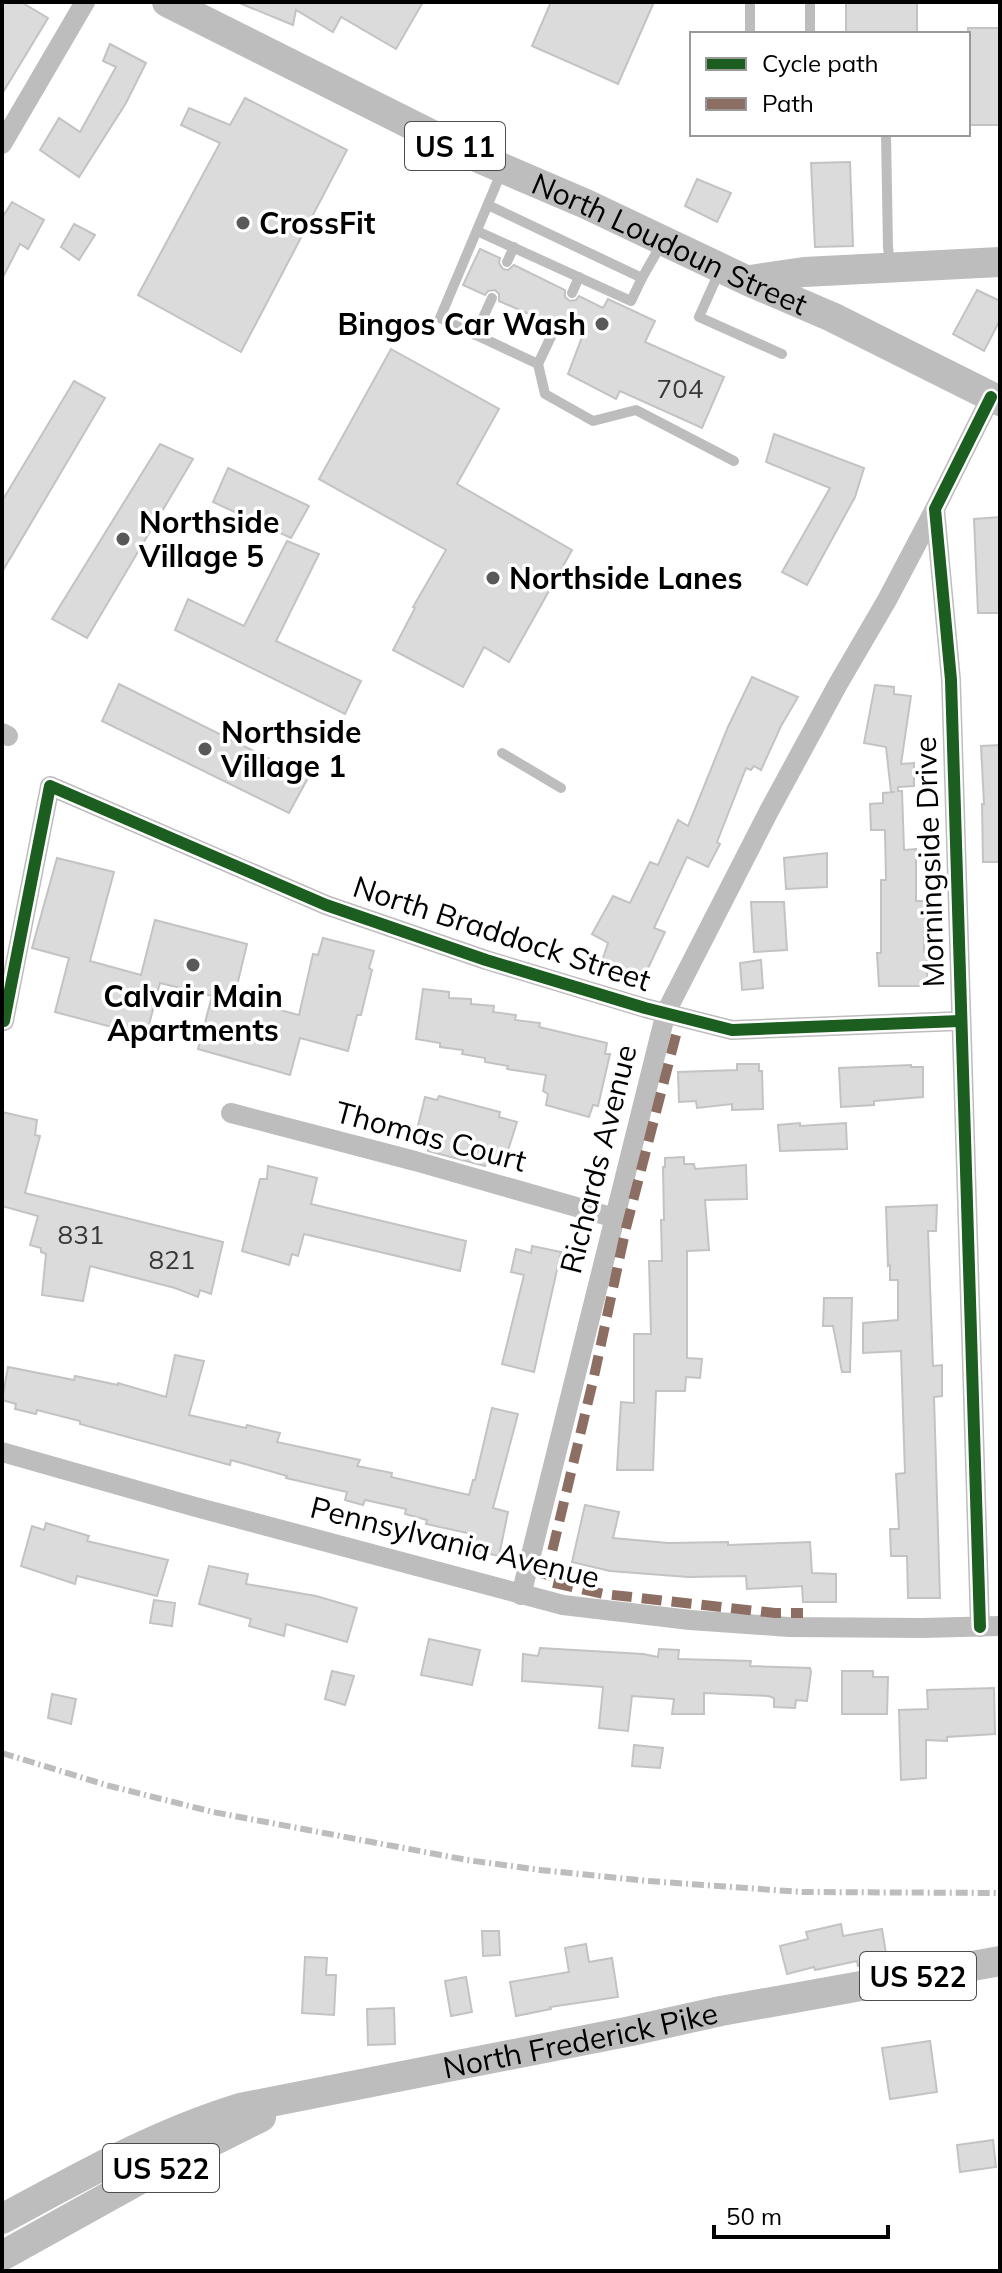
<svg xmlns="http://www.w3.org/2000/svg" width="1002" height="2273" font-family="Mulish,sans-serif">
<style>
.building{fill:#dbdbdb;stroke:#c3c3c3;stroke-width:2}
.lines{fill:none;stroke-linecap:round;stroke-linejoin:round}
.lane{stroke:#bdbdbd;stroke-width:10}
.street{stroke:#bdbdbd;stroke-width:20}
.primary{stroke:#bdbdbd;stroke-width:30}
.rail{stroke:#bdbdbd;stroke-width:6;stroke-dasharray:12 4 2 4;stroke-linecap:butt}
.quiet{stroke:#8d6e63;stroke-width:10;stroke-dasharray:20 10;stroke-linecap:butt}
.cycleway-casing{stroke:#fff;stroke-width:17}
.cycleway{stroke:#1b5e20;stroke-width:12}
.poi-dot{fill:#595959;stroke:#fff;stroke-width:3}
.labels{text-anchor:middle;dominant-baseline:central;stroke-width:7;stroke-linejoin:round;paint-order:stroke}
.number-label{font-size:26px;fill:#373737}
.shield{fill:#fff;stroke:#4c4c4c;stroke-width:2}
.shield-label{font-size:28px;font-weight:bold;fill:#000}
.poi-label{font-size:30px;font-weight:bold;fill:#000;stroke:#fff;text-anchor:start}
.street-label{font-size:30px;fill:#000;stroke:#fff}
</style>
<rect width="100%" height="100%" fill="#fff"/>
<g class="building">
<path d="M2,2H21L48,18L2,94Z"/>
<path d="M237,2H423L396,49L341,17L333,32L296,10L293,25Z"/>
<path d="M551,2H654L618,84L532,46Z"/>
<rect x="846" y="2" width="71" height="32"/>
<rect x="968" y="28" width="32" height="97"/>
<path d="M110,44L146,63L126,103L79,177L40,150L59,118L80,132L116,67L103,61Z"/>
<path d="M245,98L347,150L241,352L138,295L220,143L181,125L189,108L230,125Z"/>
<path d="M850,162L853,246L815,247L811,163Z"/>
<path d="M697,179L731,193L717,222L685,206Z"/>
<path d="M12,202L44,220L28,249L20,244L2,279V218Z"/>
<path d="M74,224L95,235L79,260L61,247Z"/>
<path d="M480,249L500,258L499,263L503,269L508,270L514,265L565,290V297L570,301L576,300L579,296L603,308L608,299L655,321L645,342L724,377L702,428L620,391L616,399L568,374L582,337L563,329V322L559,319H552L549,323L499,301V294L495,290L488,291L485,295L463,285Z"/>
<path d="M977,290L1000,301V320L984,351L953,334Z"/>
<path d="M391,349L499,409L457,484L572,550L509,662L484,647L463,687L393,650L415,608L413,607L446,550L319,479Z"/>
<path d="M74,381L105,398L2,572V501Z"/>
<path d="M774,434L864,468L855,497L807,585L782,572L830,488L766,462Z"/>
<path d="M160,444L193,459L87,638L52,619Z"/>
<path d="M228,468L309,506L291,538L213,502Z"/>
<path d="M1000,517V613H978L974,519Z"/>
<path d="M287,541L319,554L276,641L361,681L345,714L175,630L188,599L244,626Z"/>
<path d="M752,677L798,697L781,726L761,770L754,766L751,770L746,768L717,842L720,844L708,867L687,857L654,928L665,932L642,981L600,967L608,943L592,934L613,896L630,903L650,862L658,865L678,820L688,826L728,727Z"/>
<path d="M119,684L308,778L289,813L102,721Z"/>
<path d="M875,685L894,687V694L911,696L901,764L914,763V786L898,787V791H902L904,850L916,849V901H925L924,952H927V986H879L877,953H881V880H886L885,830H871L870,804L883,803V793L895,792H891L886,747L864,743Z"/>
<path d="M1000,745V862H983L982,804H984L981,746Z"/>
<path d="M827,853V887L786,889L784,858Z"/>
<path d="M57,858L114,872L90,961L141,975L155,920L247,944L234,998L299,1015L313,954L318,955L323,938L374,951L369,968L372,970L361,1015H357L348,1051L300,1038L290,1075L198,1049L212,996L160,983L146,1036L55,1012L69,958L32,948Z"/>
<path d="M751,902H784L787,950L754,952Z"/>
<path d="M761,960L763,988L742,990L740,963Z"/>
<path d="M423,989L449,992V998L471,999V1004L494,1006L493,1012L516,1015L515,1020L540,1023L539,1027L607,1043L605,1054H610L598,1106L593,1105L589,1117L546,1105L548,1094L543,1091L546,1075L507,1069L508,1066L485,1062V1058L462,1054L463,1050L440,1047V1043L416,1039Z"/>
<path d="M737,1064H759V1071H762L763,1109L732,1110V1104L697,1108L696,1101L679,1102L678,1072L737,1070Z"/>
<path d="M911,1065V1067H923V1097L874,1101V1105L841,1107L839,1068Z"/>
<path d="M439,1096L500,1112L499,1117L517,1122L503,1166L487,1161L485,1166L428,1151V1146L414,1142L425,1097L437,1100Z"/>
<path d="M2,1112L37,1120L35,1135L40,1136L25,1193L223,1242L211,1294L200,1290L198,1297L175,1288L90,1266L83,1301L42,1295L46,1254L41,1252V1248L30,1245L38,1216L2,1206Z"/>
<path d="M800,1123V1126L846,1123L847,1149L780,1151L778,1125Z"/>
<path d="M684,1157V1164H694L695,1169L746,1165L747,1199L705,1200L709,1250L687,1251V1358L702,1359L700,1378L686,1377L685,1391H656L653,1470H617L621,1402L634,1403V1334H651L649,1261H662L661,1220H664L663,1167H665V1158Z"/>
<path d="M268,1166L317,1178L311,1204L466,1241L460,1271L304,1234L298,1256L292,1254L289,1265L242,1251L260,1179H267Z"/>
<path d="M937,1205L936,1231H928L933,1366L942,1365V1396L934,1397L940,1598H908L907,1556H891L890,1529H899L896,1474L905,1473L901,1351L863,1353V1323L898,1320V1280H890V1265L888,1266L886,1207Z"/>
<path d="M532,1246L561,1252L534,1372L502,1364L524,1275L511,1272L516,1249L531,1253Z"/>
<path d="M824,1298H852L850,1372H842L833,1326H823Z"/>
<path d="M175,1355L204,1361L189,1415L246,1428L247,1425L280,1433L277,1442L360,1460L357,1466L392,1473L391,1477L469,1495L473,1480H475L492,1408L518,1414L493,1508L508,1512L499,1556L468,1549L472,1534L426,1524L427,1520L405,1514L406,1509L365,1500L363,1505L345,1500L347,1492L286,1478L287,1476L231,1460L230,1465L80,1424V1421L37,1410L36,1414L15,1409L16,1404L2,1400L8,1367L74,1380L75,1376L118,1385V1383L166,1397Z"/>
<path d="M585,1505L619,1512L613,1538L668,1543L728,1542V1545L810,1542L812,1573L836,1574V1602H803L802,1586L747,1589L746,1576L688,1577L610,1571L572,1562Z"/>
<path d="M46,1523L89,1536L87,1541L168,1560L157,1596L77,1576L75,1584L21,1566L32,1526L44,1530Z"/>
<path d="M209,1566L248,1574L246,1584L316,1596L357,1608L347,1642L286,1624L284,1636L249,1626L251,1619L199,1604Z"/>
<path d="M154,1600L175,1603L172,1626L150,1623Z"/>
<path d="M429,1639L480,1650L472,1685L421,1675Z"/>
<path d="M540,1648L643,1654L658,1657L659,1649L679,1650L678,1659L751,1661L750,1666L810,1668L811,1672L807,1701L796,1700L795,1708L774,1707V1698L768,1696L704,1693V1714H672L674,1699L632,1696L628,1731L599,1728L603,1687L522,1681L523,1654L538,1656Z"/>
<path d="M332,1671L354,1676L345,1705L325,1699Z"/>
<path d="M842,1671H873V1677H888L887,1714H842Z"/>
<path d="M994,1688L995,1734L947,1737V1741L926,1740V1778L901,1780L899,1710L928,1709L927,1690Z"/>
<path d="M52,1694L76,1699L71,1724L48,1718Z"/>
<path d="M634,1745L663,1748L660,1768L632,1766Z"/>
<path d="M841,1924L843,1936L882,1929L887,1960L858,1966L857,1961L815,1970L814,1967L787,1974L780,1946L808,1939L806,1932Z"/>
<path d="M482,1931H499L500,1955L483,1956Z"/>
<path d="M586,1944L589,1962L612,1958L618,1997L550,2007L551,2009L516,2016L510,1982L569,1972L565,1948Z"/>
<path d="M305,1957L327,1958L326,1975H336L334,2015L302,2013Z"/>
<path d="M466,1977L472,2012L451,2016L445,1981Z"/>
<path d="M394,2008L395,2044L368,2045L367,2009Z"/>
<path d="M930,2041L937,2092L890,2099L882,2048Z"/>
<path d="M993,2140L996,2167L960,2172L957,2145Z"/>
</g>
<g class="lines">
<g class="lane">
<path d="M750,34V2"/>
<path d="M810,34V2"/>
<path d="M886,134L888,247L890,266"/>
<path d="M501,173L440,318L538,364L545,394L593,421L636,410L734,461"/>
<path d="M488,205L642,278L662,243"/>
<path d="M477,231L631,301L642,278"/>
<path d="M507,262L514,247"/>
<path d="M720,270L699,317L782,354"/>
<path d="M572,293L579,277"/>
<path d="M475,335L492,298"/>
<path d="M538,364L556,326"/>
<path d="M502,753L561,788"/>
</g>
<g class="street">
<path d="M2,144L85,2"/>
<path d="M2,733L8,736"/>
<path d="M4,1021L50,786L326,905L486,960L645,1008L732,1030L960,1021"/>
<path d="M231,1113L415,1161L615,1218"/>
<path d="M2,1452L192,1506L563,1605L690,1620L789,1627L922,1628L1000,1626"/>
<path d="M521,1595L666,1012L769,811L838,684L887,600L935,509"/>
<path d="M980,1627L951,680L935,509L991,397"/>
</g>
<g class="primary">
<path id="s1" d="M167,2L474,156L586,204L748,281L832,317L1000,401"/>
<path d="M750,280L804,272L1000,262"/>
<path id="s2" d="M2,2219C80,2177 155,2134 240,2108L631,2031L721,2011L1000,1961"/>
<path d="M2,2256L171,2162L261,2117"/>
</g>
<path class="rail" d="M2,1753L106,1785L213,1812L467,1860L540,1870L648,1881L802,1892L1000,1893"/>
<path class="quiet" d="M676,1035L626,1228L593,1381L545,1581L604,1594L775,1613H803"/>
<g class="cycleway-casing">
<g id="cycleway">
<path d="M4,1021L50,786L326,905L486,960L645,1008L732,1030L960,1021"/>
<path d="M980,1627L951,680L935,509L991,397"/>
</g>
</g>
<use href="#cycleway" class="cycleway"/>
</g>
<g class="poi-dot">
<circle cx="243" cy="223" r="8"/>
<circle cx="602" cy="324" r="8"/>
<circle cx="123" cy="539" r="8"/>
<circle cx="493" cy="578" r="8"/>
<circle cx="205" cy="749" r="8"/>
<circle cx="193" cy="965" r="8"/>
</g>
<g class="labels">
<g class="number-label">
<text x="680" y="388">704</text>
<text x="81" y="1234">831</text>
<text x="172" y="1259">821</text>
</g>
<g class="shield">
<rect x="405" y="122" width="100" height="48" rx="6"/>
<rect x="860" y="1952" width="116" height="48" rx="6"/>
<rect x="103" y="2144" width="116" height="48" rx="6"/>
</g>
<g class="shield-label">
<text x="455" y="146">US 11</text>
<text x="918" y="1976">US 522</text>
<text x="161" y="2168">US 522</text>
</g>
<g class="poi-label">
<text x="259" y="223">CrossFit</text>
<text x="586" y="324" text-anchor="end">Bingos Car Wash</text>
<text x="139" y="522">Northside<tspan x="139" dy="34">Village 5</tspan></text>
<text x="509" y="578">Northside Lanes</text>
<text x="221" y="732">Northside<tspan x="221" dy="34">Village 1</tspan></text>
<text x="193" y="996" text-anchor="middle">Calvair Main<tspan x="193" dy="34">Apartments</tspan></text>
</g>
<g class="street-label">
<text stroke="none"><textPath href="#s1" startOffset="558">North Loudoun Street</textPath></text>
<text transform="translate(929 862) rotate(-92)">Morningside Drive</text>
<text transform="translate(502 933) rotate(18)">North Braddock Street</text>
<text transform="translate(431 1136) rotate(15)">Thomas Court</text>
<text transform="translate(598 1159) rotate(-76)">Richards Avenue</text>
<text transform="translate(455 1542) rotate(14)">Pennsylvania Avenue</text>
<text stroke="none"><textPath href="#s2" startOffset="610">North Frederick Pike</textPath></text>
</g>
</g>
<rect width="1002" height="2273" fill="none" stroke="#000000" stroke-width="8"/>
<rect x="690" y="32" width="280" height="104" fill="#ffffff" stroke="#999999" stroke-width="2"/>
<rect x="706" y="58" width="40" height="12" fill="#1b5e20" stroke="#999999" stroke-width="2"/>
<text x="762" y="72" font-size="24" fill="#000000">Cycle path</text>
<rect x="706" y="98" width="40" height="12" fill="#8d6e63" stroke="#999999" stroke-width="2"/>
<text x="762" y="112" font-size="24" fill="#000000">Path</text>
<path d="M714 2225v12h174v-12" fill="none" stroke="#000000" stroke-width="4"/>
<text x="726" y="2225" font-size="24" fill="#000000" stroke="#ffffff" stroke-width="6" paint-order="stroke">50 m</text>
</svg>
